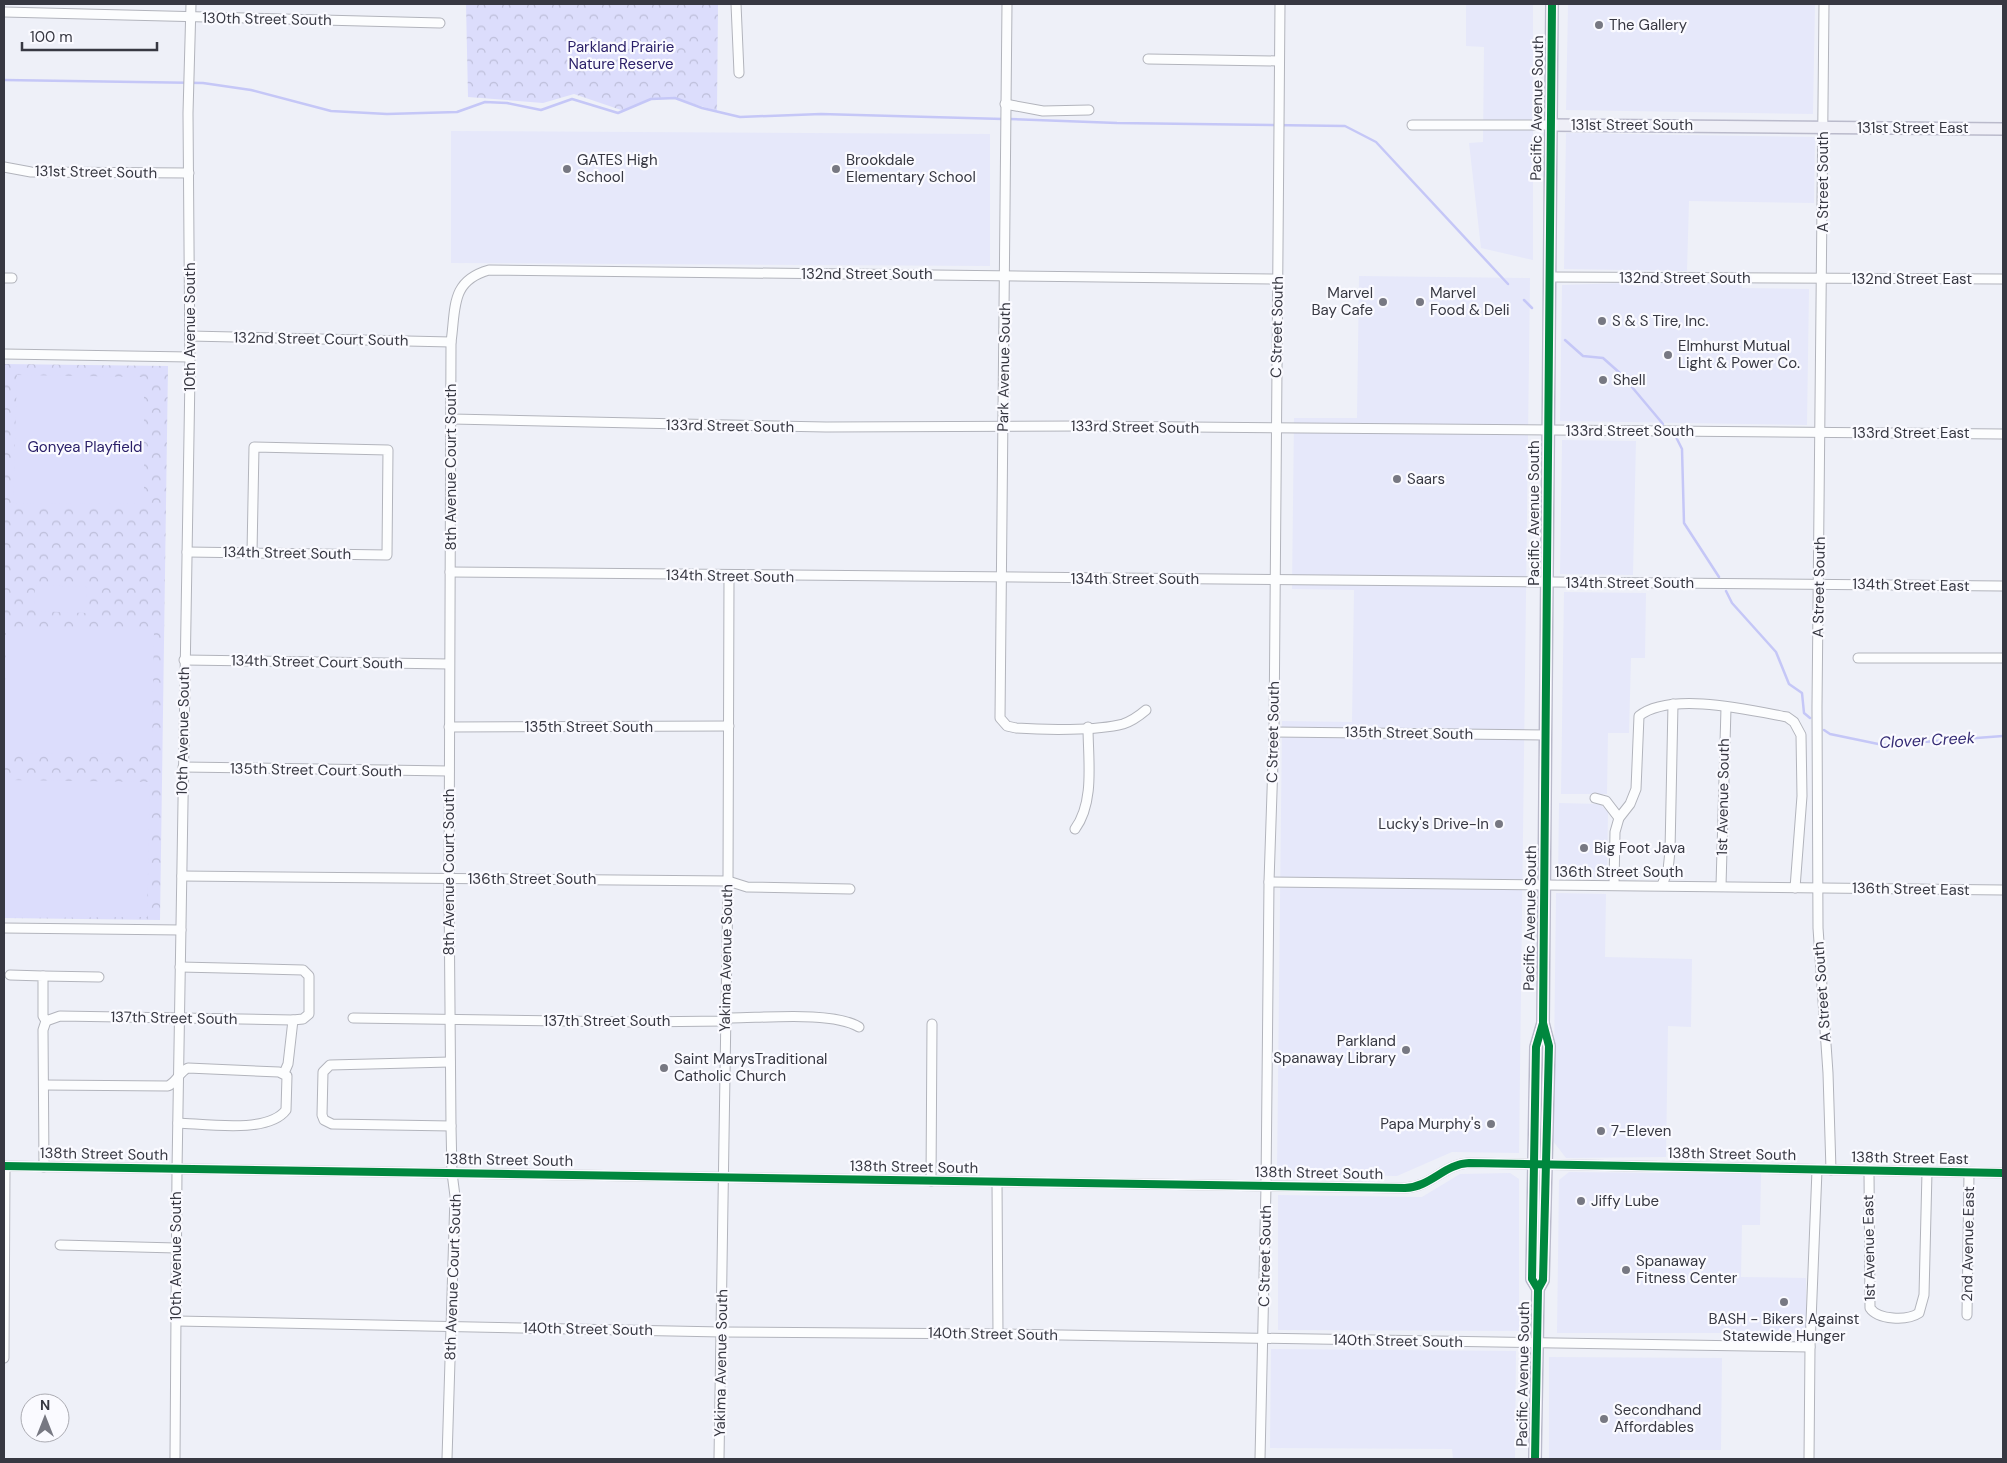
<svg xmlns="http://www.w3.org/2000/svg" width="2007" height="1463" font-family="'DM Sans',sans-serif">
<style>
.built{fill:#e6e8fa}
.park{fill:url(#park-crowns)}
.pitch{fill:#dcddfc}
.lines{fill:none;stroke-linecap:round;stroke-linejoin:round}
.stream{stroke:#c5c7f7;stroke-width:2.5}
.minor-casing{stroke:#b2b4bc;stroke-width:11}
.major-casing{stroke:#babacb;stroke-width:14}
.minor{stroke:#fcfdfe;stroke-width:9}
.major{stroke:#efeff7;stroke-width:11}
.cycleway-casing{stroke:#fafaff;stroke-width:11}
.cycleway{stroke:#00873e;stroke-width:8}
.poi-dot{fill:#777882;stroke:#fafaff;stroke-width:2}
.labels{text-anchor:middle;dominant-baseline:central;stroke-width:4.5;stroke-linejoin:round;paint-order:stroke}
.street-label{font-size:15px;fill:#373842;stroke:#fafaff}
.poi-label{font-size:15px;fill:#373842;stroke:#fafaff;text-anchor:start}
.park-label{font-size:15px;fill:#2b2069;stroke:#fafaff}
.water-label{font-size:16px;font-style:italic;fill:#342b75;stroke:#fafaff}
</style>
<defs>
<pattern id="park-crowns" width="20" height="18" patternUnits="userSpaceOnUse" patternTransform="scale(1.25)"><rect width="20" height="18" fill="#dcddfc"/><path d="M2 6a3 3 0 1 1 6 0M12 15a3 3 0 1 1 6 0" fill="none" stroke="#bdbed9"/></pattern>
</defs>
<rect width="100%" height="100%" fill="#eef0f8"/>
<g class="built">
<path d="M1466,4H1533V260L1481,248L1469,143L1483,142L1484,47L1466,46Z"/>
<path d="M1568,4H1815L1813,114L1566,110Z"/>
<path d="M451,131L990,134V266L451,263Z"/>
<path d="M1566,133L1815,137L1814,203L1689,201L1687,271L1564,269Z"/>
<path d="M1359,276L1530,278L1519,1153L1452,1152L1397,1176L1277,1174L1282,721L1352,722L1354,590L1292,589L1294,418H1357Z"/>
<path d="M1624,283H1742V288L1809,289L1807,425L1560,421L1562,285Z"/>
<path d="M1562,440L1636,441L1633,575L1560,574Z"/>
<path d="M1564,592L1646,593L1645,658H1631L1629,733H1608L1607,794H1561Z"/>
<path d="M1559,803L1600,804L1608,812L1607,878L1558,877Z"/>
<path d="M1556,893L1606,894L1605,957L1692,959L1691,1027L1668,1026L1666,1157L1566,1158L1553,1141Z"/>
<path d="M1569,1172L1761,1174L1760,1225H1742L1741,1277L1806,1278V1333H1557L1559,1180Z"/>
<path d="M1510,1173L1519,1179V1331L1278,1330V1195L1422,1197L1460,1174Z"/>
<path d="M1271,1349L1516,1351L1515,1459H1453L1452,1449L1270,1448Z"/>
<path d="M1549,1357L1722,1358L1721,1450H1680V1459H1549Z"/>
</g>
<g class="park">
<path d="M466,4H718L717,111L675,98L651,99L624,111L574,94L543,103L468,97Z"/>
<path d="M4,364L168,366L160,920L4,918Z"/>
</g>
<g class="pitch">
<path d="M17,375L144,377V499L138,504L13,503Z"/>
<path d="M35,585L87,587L86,613L34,611Z"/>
<path d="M6,630H154L152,749L146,754L4,753Z"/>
<path d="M4,780L148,782L150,784L147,917L4,918Z"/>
</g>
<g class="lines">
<g class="stream">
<path d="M4,80L203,83L251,90L331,111L387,114L457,112L485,102L507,103L541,110L572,99L618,113L651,99L675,98L702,108L740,117L821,114L1003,119"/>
<path d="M1009,119L1117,123L1345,126L1376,142L1508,284"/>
<path d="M1524,300L1532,308"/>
<path d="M1565,340L1583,356L1603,358L1621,374L1663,424"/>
<path d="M1676,437L1682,449L1684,523L1719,577"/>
<path d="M1726,591L1732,603L1776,652L1789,684L1802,693L1804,713L1810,718"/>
<path d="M1824,730L1830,734L1883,745L2003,736"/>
</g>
<g class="minor-casing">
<g id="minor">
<path d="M736,4L739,73"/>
<path d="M1007,4L1000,718L1007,726L1016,728C1044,730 1096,731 1123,724C1132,721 1139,716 1146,710"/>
<path d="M1824,4L1817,707L1818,928L1828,1073L1831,1170"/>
<path d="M4,12L440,23"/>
<path d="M1148,59L1279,61"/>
<path d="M1005,104L1043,111L1089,110"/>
<path d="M1412,125H1551"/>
<path d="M4,167L31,172L189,173"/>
<path d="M1549,277L2003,279"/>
<path d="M4,278H12"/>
<path d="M190,336L451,342"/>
<path d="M4,354L190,357"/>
<path d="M452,419L826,427L1081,426L2003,434"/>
<path d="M187,552L387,555L388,450L254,447L252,553"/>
<path d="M450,572L2003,586"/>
<path d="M1858,658H2003"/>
<path d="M184,660L449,664"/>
<path d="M449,727L729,726"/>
<path d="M1274,732L1545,735"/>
<path d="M183,767L449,771"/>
<path d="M1595,798L1606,801L1619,818"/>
<path d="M1075,829C1095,802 1088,759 1088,727"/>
<path d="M182,876L728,881L747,887L850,889"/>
<path d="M1269,882L2003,890"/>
<path d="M1614,885L1615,832L1619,818L1630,804L1636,789L1639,716C1670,691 1750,710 1787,717L1794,722L1801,735L1802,796L1795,888"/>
<path d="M1662,885L1668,870L1670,851L1673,704"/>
<path d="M1721,886L1726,708"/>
<path d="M4,928L181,930"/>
<path d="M10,975L43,976V1016L46,1021"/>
<path d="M43,976L99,977"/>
<path d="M353,1018L635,1022L725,1021L731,1018C763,1018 833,1011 859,1027"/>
<path d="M46,1021L60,1016L293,1020L303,1019L309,1014V976L303,970L180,967"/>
<path d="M450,1062L330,1065L323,1072L322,1115L324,1120L332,1124L451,1126"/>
<path d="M284,1073L288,1064L293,1020"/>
<path d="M44,1085L168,1086C177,1082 179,1072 188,1068L279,1072L287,1076L286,1110C268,1134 206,1124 178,1123"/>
<path d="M4,1166L1405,1188C1431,1187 1444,1164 1469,1163L2003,1173"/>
<path d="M44,1167L43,1030L46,1021"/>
<path d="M1869,1171L1870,1308C1878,1320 1907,1321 1919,1313L1924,1295L1927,1172"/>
<path d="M931,1181L932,1024"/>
<path d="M997,1182L998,1334"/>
<path d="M60,1245L176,1248"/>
<path d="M1967,1315L1969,1173"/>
<path d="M176,1321L722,1332L998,1334L1810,1347"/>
<path d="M4,1358L5,1166"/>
<path d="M175,1459L177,1170L190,374L188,113L191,4"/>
<path d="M447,1459L455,1196L452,1173L451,1126L449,891L451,342C456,308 450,281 489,270L1277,279"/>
<path d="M719,1459L728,881L729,576"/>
<path d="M1260,1459L1266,1186L1269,882L1274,732L1280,4"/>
<path d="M1809,1459L1810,1347L1817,1170"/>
</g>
</g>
<g class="major-casing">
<g id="major">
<path d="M1551,125L2003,129"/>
<path d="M1538,1289L1532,1279L1536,1047L1543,1023"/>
<path d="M1535,1459L1538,1289L1543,1280L1549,1046L1543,1023L1552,4"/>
</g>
</g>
<use href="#minor" class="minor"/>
<use href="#major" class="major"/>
<g class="cycleway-casing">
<g id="cycleway">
<path d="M4,1166L1405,1188C1431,1187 1444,1164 1469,1163L2003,1173"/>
<path d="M1538,1289L1532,1279L1536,1047L1543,1023"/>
<path d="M1535,1459L1538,1289L1543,1280L1549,1046L1543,1023L1552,4"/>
</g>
</g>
<use href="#cycleway" class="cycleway"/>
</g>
<g class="poi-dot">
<circle cx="1599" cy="25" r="5"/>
<circle cx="567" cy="169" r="5"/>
<circle cx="836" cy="169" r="5"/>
<circle cx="1383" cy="302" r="5"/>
<circle cx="1420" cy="302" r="5"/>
<circle cx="1602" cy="321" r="5"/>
<circle cx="1668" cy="355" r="5"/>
<circle cx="1603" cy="380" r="5"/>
<circle cx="1397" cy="479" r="5"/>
<circle cx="1499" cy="824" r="5"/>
<circle cx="1584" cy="848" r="5"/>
<circle cx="1406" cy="1050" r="5"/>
<circle cx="664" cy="1068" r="5"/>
<circle cx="1491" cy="1124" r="5"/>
<circle cx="1601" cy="1131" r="5"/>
<circle cx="1581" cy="1201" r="5"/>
<circle cx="1626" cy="1270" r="5"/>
<circle cx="1784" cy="1302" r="5"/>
<circle cx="1604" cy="1419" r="5"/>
</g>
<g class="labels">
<g class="street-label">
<text transform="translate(267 19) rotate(1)">130th Street South</text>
<text transform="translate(1537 108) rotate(-89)">Pacific Avenue South</text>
<text x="1632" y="125">131st Street South</text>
<text x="1913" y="128">131st Street East</text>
<text transform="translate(96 172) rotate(1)">131st Street South</text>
<text transform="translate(1823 182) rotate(-90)">A Street South</text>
<text x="867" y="274">132nd Street South</text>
<text x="1685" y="278">132nd Street South</text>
<text x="1912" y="279">132nd Street East</text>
<text transform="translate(190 327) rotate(-90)">10th Avenue South</text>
<text transform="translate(1277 327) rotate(-89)">C Street South</text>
<text transform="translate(321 339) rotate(1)">132nd Street Court South</text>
<text transform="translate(1004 367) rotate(-89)">Park Avenue South</text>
<text transform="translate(730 426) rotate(1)">133rd Street South</text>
<text transform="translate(1135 427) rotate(1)">133rd Street South</text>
<text x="1630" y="431">133rd Street South</text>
<text x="1911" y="433">133rd Street East</text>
<text transform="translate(451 467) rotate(-90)">8th Avenue Court South</text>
<text transform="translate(1534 513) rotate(-90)">Pacific Avenue South</text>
<text transform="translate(287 553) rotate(1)">134th Street South</text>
<text transform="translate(730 576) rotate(1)">134th Street South</text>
<text x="1135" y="579">134th Street South</text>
<text x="1630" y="583">134th Street South</text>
<text transform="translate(1911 585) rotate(1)">134th Street East</text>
<text transform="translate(1819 587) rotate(-89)">A Street South</text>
<text transform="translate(317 662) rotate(1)">134th Street Court South</text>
<text x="589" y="727">135th Street South</text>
<text transform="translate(183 731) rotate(-89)">10th Avenue South</text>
<text transform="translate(1273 732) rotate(-89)">C Street South</text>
<text transform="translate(1409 733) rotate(1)">135th Street South</text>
<text transform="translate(316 770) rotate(1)">135th Street Court South</text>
<text transform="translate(1723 797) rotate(-89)">1st Avenue South</text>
<text transform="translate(449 872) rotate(-90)">8th Avenue Court South</text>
<text x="1619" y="872">136th Street South</text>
<text x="532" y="879">136th Street South</text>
<text transform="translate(1911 889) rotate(1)">136th Street East</text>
<text transform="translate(1530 918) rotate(-89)">Pacific Avenue South</text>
<text transform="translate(726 958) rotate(-89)">Yakima Avenue South</text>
<text transform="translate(1822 992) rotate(-94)">A Street South</text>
<text transform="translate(174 1018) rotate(1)">137th Street South</text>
<text x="607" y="1021">137th Street South</text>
<text transform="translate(104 1154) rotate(1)">138th Street South</text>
<text transform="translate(1732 1154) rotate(1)">138th Street South</text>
<text transform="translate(1910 1158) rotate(1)">138th Street East</text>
<text transform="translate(509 1160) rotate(1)">138th Street South</text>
<text transform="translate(914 1167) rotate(1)">138th Street South</text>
<text transform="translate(1319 1173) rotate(1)">138th Street South</text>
<text transform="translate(1968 1244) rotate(-89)">2nd Avenue East</text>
<text transform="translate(1869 1248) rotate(-91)">1st Avenue East</text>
<text transform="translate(176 1256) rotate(-90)">10th Avenue South</text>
<text transform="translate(1265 1256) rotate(-89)">C Street South</text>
<text transform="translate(453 1277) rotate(-88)">8th Avenue Court South</text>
<text transform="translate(588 1329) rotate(1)">140th Street South</text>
<text transform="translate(993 1334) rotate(1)">140th Street South</text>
<text transform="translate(1398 1341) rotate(1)">140th Street South</text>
<text transform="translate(721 1363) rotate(-89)">Yakima Avenue South</text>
<text transform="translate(1523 1374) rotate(-89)">Pacific Avenue South</text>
</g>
<g class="poi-label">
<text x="1609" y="25">The Gallery</text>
<text x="577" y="160">GATES High<tspan x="577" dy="17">School</tspan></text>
<text x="846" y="160">Brookdale<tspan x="846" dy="17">Elementary School</tspan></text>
<text x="1373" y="293" text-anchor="end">Marvel<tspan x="1373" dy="17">Bay Cafe</tspan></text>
<text x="1430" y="293">Marvel<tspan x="1430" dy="17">Food &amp; Deli</tspan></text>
<text x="1612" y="321">S &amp; S Tire, Inc.</text>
<text x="1678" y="346">Elmhurst Mutual<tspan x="1678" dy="17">Light &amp; Power Co.</tspan></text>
<text x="1613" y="380">Shell</text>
<text x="1407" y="479">Saars</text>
<text x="1489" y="824" text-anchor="end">Lucky's Drive-In</text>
<text x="1594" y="848">Big Foot Java</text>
<text x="1396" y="1041" text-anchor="end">Parkland<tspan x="1396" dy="17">Spanaway Library</tspan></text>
<text x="674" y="1059">Saint MarysTraditional<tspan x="674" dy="17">Catholic Church</tspan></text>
<text x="1481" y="1124" text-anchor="end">Papa Murphy's</text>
<text x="1611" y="1131">7-Eleven</text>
<text x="1591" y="1201">Jiffy Lube</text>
<text x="1636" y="1261">Spanaway<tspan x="1636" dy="17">Fitness Center</tspan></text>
<text x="1784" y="1319" text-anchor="middle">BASH - Bikers Against<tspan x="1784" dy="17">Statewide Hunger</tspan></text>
<text x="1614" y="1410">Secondhand<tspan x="1614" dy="17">Affordables</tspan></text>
</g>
<g class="park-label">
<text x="621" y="47">Parkland Prairie<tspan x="621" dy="17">Nature Reserve</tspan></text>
<text x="85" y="447">Gonyea Playfield</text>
</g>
<g class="water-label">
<text transform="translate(1927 740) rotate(-3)">Clover Creek</text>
</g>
</g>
<rect width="2007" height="1463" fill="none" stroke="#373842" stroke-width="10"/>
<g transform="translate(45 1418)"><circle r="24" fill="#fafaff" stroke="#acacb3"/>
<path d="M0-4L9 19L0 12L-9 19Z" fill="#777882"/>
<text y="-8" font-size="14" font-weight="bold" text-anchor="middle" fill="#373842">N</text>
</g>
<path d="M22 42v8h135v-8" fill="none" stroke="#373842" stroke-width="2.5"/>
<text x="30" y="42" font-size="15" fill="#373842" stroke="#fafaff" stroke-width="4" paint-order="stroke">100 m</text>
</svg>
